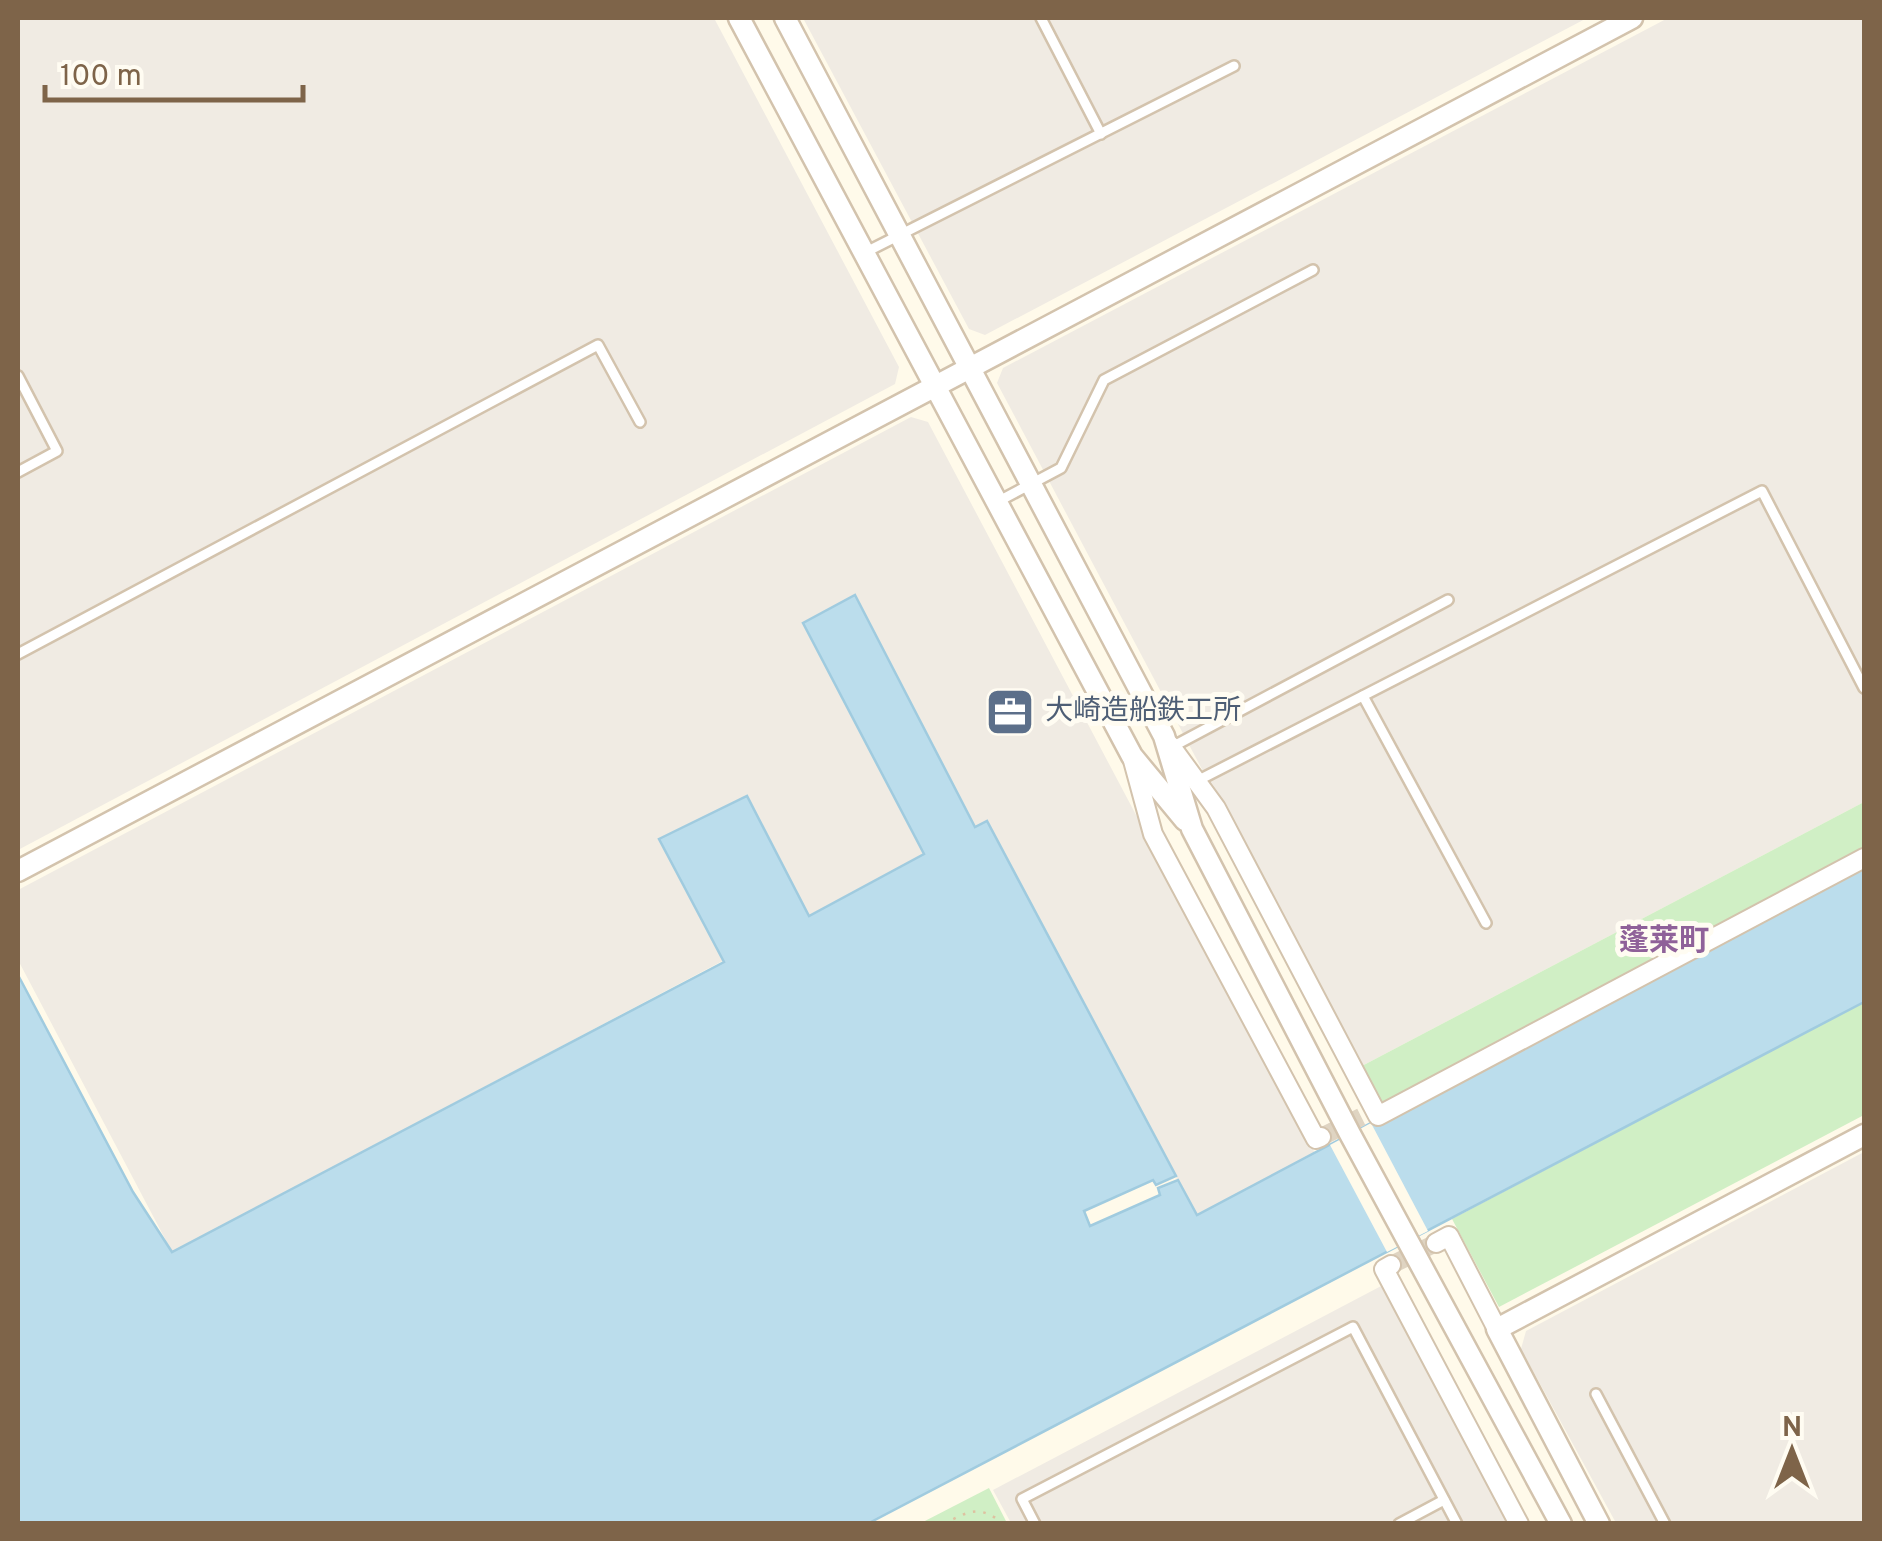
<svg xmlns="http://www.w3.org/2000/svg" width="1882" height="1541" font-family="Overpass,'Noto Sans JP',sans-serif">
<style>
.industrial{fill:#f0ebe3}
.green{fill:#d0efc5}
.water{fill:#bbddec;stroke:#a0cbdf;stroke-width:2.5}
.pier{fill:#fffaea}
.lines{fill:none;stroke-linecap:round;stroke-linejoin:round}
.minor-tunnel{stroke:#dfd4c2;stroke-width:18;stroke-dasharray:18 9;stroke-linecap:butt}
.service-casing{stroke:#d3c3ad;stroke-width:14}
.minor-casing{stroke:#d3c3ad;stroke-width:22}
.tertiary-casing{stroke:#d3c3ad;stroke-width:25}
.path{stroke:#dec1a0;stroke-width:2.5;stroke-dasharray:2.5 8;stroke-linecap:butt}
.service{stroke:#fff;stroke-width:9}
.minor{stroke:#fff;stroke-width:18}
.tertiary{stroke:#fff;stroke-width:20}
.labels{text-anchor:middle;dominant-baseline:central;stroke-width:10;stroke-linejoin:round;paint-order:stroke}
.service-label{font-size:28px;fill:#4e5e75;stroke:#fffcf2;text-anchor:start}
.neighbourhood-label{font-size:30px;font-weight:bold;fill:#8f6199;stroke:#fffcf2}
</style>
<rect width="100%" height="100%" fill="#fffaea"/>
<g class="industrial">
<path d="M18,18H714L899,367L895,384L18,850Z"/>
<path d="M803,18H1587L985,335L969,329Z"/>
<path d="M1668,18H1864V802L1360,1067L997,383L1003,368Z"/>
<path d="M911,417L928,422L1315,1153L1196,1215L987,821L172,1252L18,960V890Z"/>
<path d="M1864,1152V1523H1616L1521,1349L1526,1331Z"/>
<path d="M1385,1284L1512,1523H1011L993,1490Z"/>
</g>
<g class="green">
<path d="M1864,802V851L1387,1104H1381L1360,1067Z"/>
<path d="M1864,1002V1115L1499,1307L1452,1219Z"/>
<path d="M989,1488L1007,1523H921Z"/>
</g>
<path class="water" d="M855,595L975,827L987,821L1176,1176L1156,1185L1153,1180L1084,1211L1090,1226L1160,1195L1158,1188L1178,1180L1197,1215L1864,862V1002L869,1523H18V975L133,1192L172,1252L724,962L659,839L747,796L809,916L924,854L803,623Z"/>
<path class="pier" d="M1371,1123L1428,1231L1387,1252L1330,1145Z"/>
<g class="lines">
<g class="minor-tunnel">
<path d="M1321,1137L1367,1114"/>
<path d="M1391,1265L1436,1243"/>
</g>
<g class="service-casing">
<g id="service">
<path d="M1041,18L1101,134"/>
<path d="M866,252L1234,66"/>
<path d="M18,376L57,451L18,472"/>
<path d="M999,501L1061,468L1104,380L1313,270"/>
<path d="M18,654L598,345L640,422"/>
<path d="M1363,696L1486,923"/>
<path d="M1170,748L1448,600"/>
<path d="M1195,782L1762,491L1864,688"/>
<path d="M1596,1394L1665,1524"/>
<path d="M1035,1524L1022,1499L1353,1327L1457,1524"/>
<path d="M1399,1524L1444,1500"/>
</g>
</g>
<g class="minor-casing">
<g id="minor">
<path d="M1170,745L1216,808L1378,1116L1864,858"/>
<path d="M1132,757L1153,834L1316,1139L1321,1137"/>
<path d="M1436,1243L1449,1236L1497,1329"/>
<path d="M1391,1265L1384,1269L1519,1524"/>
</g>
</g>
<g class="tertiary-casing">
<g id="tertiary">
<path d="M739,18L1132,756L1185,820"/>
<path d="M785,18L1164,736L1192,829L1350,1134L1561,1524"/>
<path d="M18,871C557,588 1093,301 1632,18"/>
<path d="M1599,1524L1497,1329L1864,1135"/>
</g>
</g>
<path class="path" d="M944,1524C970,1510 980,1505 1004,1524"/>
<use href="#service" class="service"/>
<use href="#minor" class="minor"/>
<use href="#tertiary" class="tertiary"/>
</g>
<defs>
<g id="office-square" transform="scale(2.5)"><rect x="-9" y="-9" width="18" height="18" rx="4" fill="#5c6f8a" stroke="#fffcf2"/><path d="M-6-3h4V-5.5h4V-3h4V5H-6ZM-1-4.5V-3h2v-1.5ZM-6 0V1H6V0Z" fill="#fff"/></g>
</defs>
<g fill-rule="evenodd">
<use href="#office-square" x="1010" y="712"/>
</g>
<g class="labels">
<g class="service-label">
<text x="1045" y="712">大崎造船鉄工所</text>
</g>
<g class="neighbourhood-label">
<text x="1664" y="942">蓬莱町</text>
</g>
</g>
<rect width="1882" height="1541" fill="none" stroke="#7e6449" stroke-width="40"/>
<g transform="translate(1792 1451)" stroke="#fffcf2" stroke-width="8" paint-order="stroke">
<path d="M0-8L18 38L0 25L-18 38Z" fill="#7e6449"/>
<text y="-15" font-size="28" font-weight="bold" text-anchor="middle" fill="#7e6449">N</text>
</g>
<path d="M45 85v15h258v-15" fill="none" stroke="#7e6449" stroke-width="5"/>
<text x="60" y="85" font-size="30" fill="#7e6449" stroke="#fffcf2" stroke-width="8" paint-order="stroke">100 m</text>
</svg>
